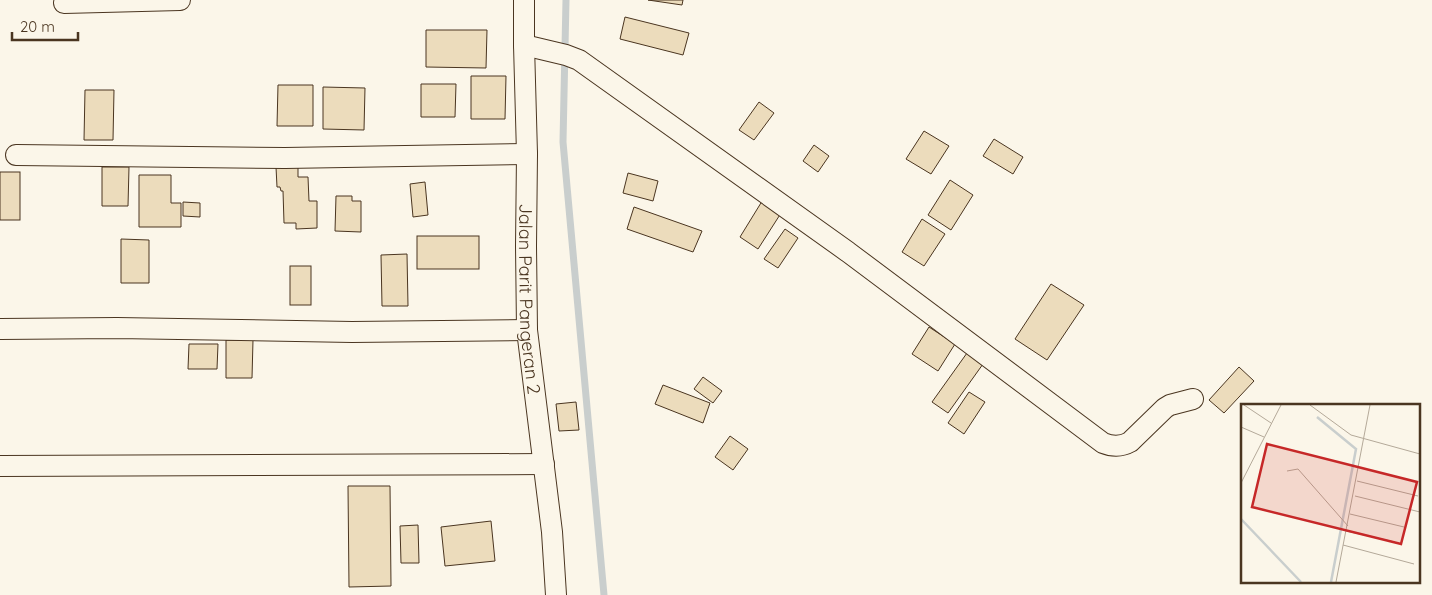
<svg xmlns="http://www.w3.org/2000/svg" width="1432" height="595" font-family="Quicksand,sans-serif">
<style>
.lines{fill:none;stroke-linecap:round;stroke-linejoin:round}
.stream{stroke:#c9cecd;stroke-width:7}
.building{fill:#ecdcbc;stroke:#4a3520}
.minor-casing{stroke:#4a3520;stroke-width:22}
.minor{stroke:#fbf6e9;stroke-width:20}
.labels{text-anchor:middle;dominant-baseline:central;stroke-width:4;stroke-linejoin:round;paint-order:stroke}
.street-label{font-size:18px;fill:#4a3520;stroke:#fbf6e9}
.inset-river{fill:none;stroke:#c9cecd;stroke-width:2.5}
.inset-road{fill:none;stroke:#b4a999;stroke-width:1}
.view{fill:#c62828;fill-opacity:0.15;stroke:#c62828;stroke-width:2.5}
.inset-edge{fill:none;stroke:#4a3520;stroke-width:2.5}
</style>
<rect width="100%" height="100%" fill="#fbf6e9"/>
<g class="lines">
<path class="stream" d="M566,0L563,142L604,595"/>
</g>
<g class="building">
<path d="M648,0H683L682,5Z"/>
<path d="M625,17L689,33L683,55L620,39Z"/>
<path d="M426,30H487L486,68L426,67Z"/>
<path d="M471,76H506L505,119H471Z"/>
<path d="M421,84H456L455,117H421Z"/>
<path d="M278,85H313V126H277Z"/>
<path d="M323,87L365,88L364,130L323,129Z"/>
<path d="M85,90H114L113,140H84Z"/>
<path d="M759,102L774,113L754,140L739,130Z"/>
<path d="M924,131L949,146L931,174L906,159Z"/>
<path d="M994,139L1023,157L1013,174L983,156Z"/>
<path d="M814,145L829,156L818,172L803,161Z"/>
<path d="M102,167H129L128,206H102Z"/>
<path d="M276,167H298V177H308L309,201H317V228L296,229V223H284L283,191H281L280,187H277Z"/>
<rect x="0" y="172" width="20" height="48"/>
<path d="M628,173L658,181L653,201L623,193Z"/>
<path d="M139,175H171V203H181V227H139Z"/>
<path d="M950,180L973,195L951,230L928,215Z"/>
<path d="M425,182L428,215L413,217L410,184Z"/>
<path d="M336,196H352V201H361V232L335,231Z"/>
<path d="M764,198L783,210L758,249L740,237Z"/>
<path d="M183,202L200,203V217L183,216Z"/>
<path d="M634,207L702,231L693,252L627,229Z"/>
<path d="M922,219L945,234L924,266L902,252Z"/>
<path d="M785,229L798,238L778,268L764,259Z"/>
<rect x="417" y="236" width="62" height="33"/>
<path d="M121,239L149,240V283H121Z"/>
<path d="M407,254L408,306H382L381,255Z"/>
<rect x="290" y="266" width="21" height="39"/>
<path d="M1051,284L1084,305L1047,360L1015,339Z"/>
<path d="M929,327L955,344L938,371L912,354Z"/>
<path d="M226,340H253L252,378H226Z"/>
<path d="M189,344H218L217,369H188Z"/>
<path d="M967,353L983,364L948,413L932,402Z"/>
<path d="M1239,367L1254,381L1224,413L1209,400Z"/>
<path d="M703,377L722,391L713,403L694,389Z"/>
<path d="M663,385L710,403L703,423L655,404Z"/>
<path d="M969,392L985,402L964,434L948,423Z"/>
<path d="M576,402L579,430L559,431L556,404Z"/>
<path d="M730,436L748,449L733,470L715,457Z"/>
<path d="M348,486H390L391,586L349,587Z"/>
<path d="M491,521L495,561L445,566L441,527Z"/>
<path d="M418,525L419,563H401L400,526Z"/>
</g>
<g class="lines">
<g class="minor-casing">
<g id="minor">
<path id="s1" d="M524,0V45L527,154L526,246L527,330L552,532L556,595"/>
<path d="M64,3L180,0"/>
<path d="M524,45L566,55L579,60L848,252L1103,443C1113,447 1121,447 1130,442L1165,408L1170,405L1193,399"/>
<path d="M16,155L285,158L527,154"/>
<path d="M0,329L117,328L352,332L527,330"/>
<path d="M0,466L544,464"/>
</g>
</g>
<use href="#minor" class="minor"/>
</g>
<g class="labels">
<g class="street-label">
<text stroke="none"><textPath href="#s1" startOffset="299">Jalan Parit Pangeran 2</textPath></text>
</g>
</g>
<g transform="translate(1241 404)">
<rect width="179" height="179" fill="#fbf6e9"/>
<path class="inset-river" d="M76,13L115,45L90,178M0,115L60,178"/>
<path class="inset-road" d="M3,1L30,19M69,1L110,31L179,50M0,23L23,33M46,67L57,65L107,122M116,77L177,92M0,79L40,1M114,92L179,108M109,110L163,123M105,127L154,138M102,141L173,160M95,178L129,1"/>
<path class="view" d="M26,40L176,78L160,140L11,103Z"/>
<rect width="179" height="179" class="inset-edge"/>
</g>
<path d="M12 32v8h66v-8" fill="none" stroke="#4a3520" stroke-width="2.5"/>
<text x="20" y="32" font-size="15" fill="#4a3520" stroke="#fbf6e9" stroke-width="4" paint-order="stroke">20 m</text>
</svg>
